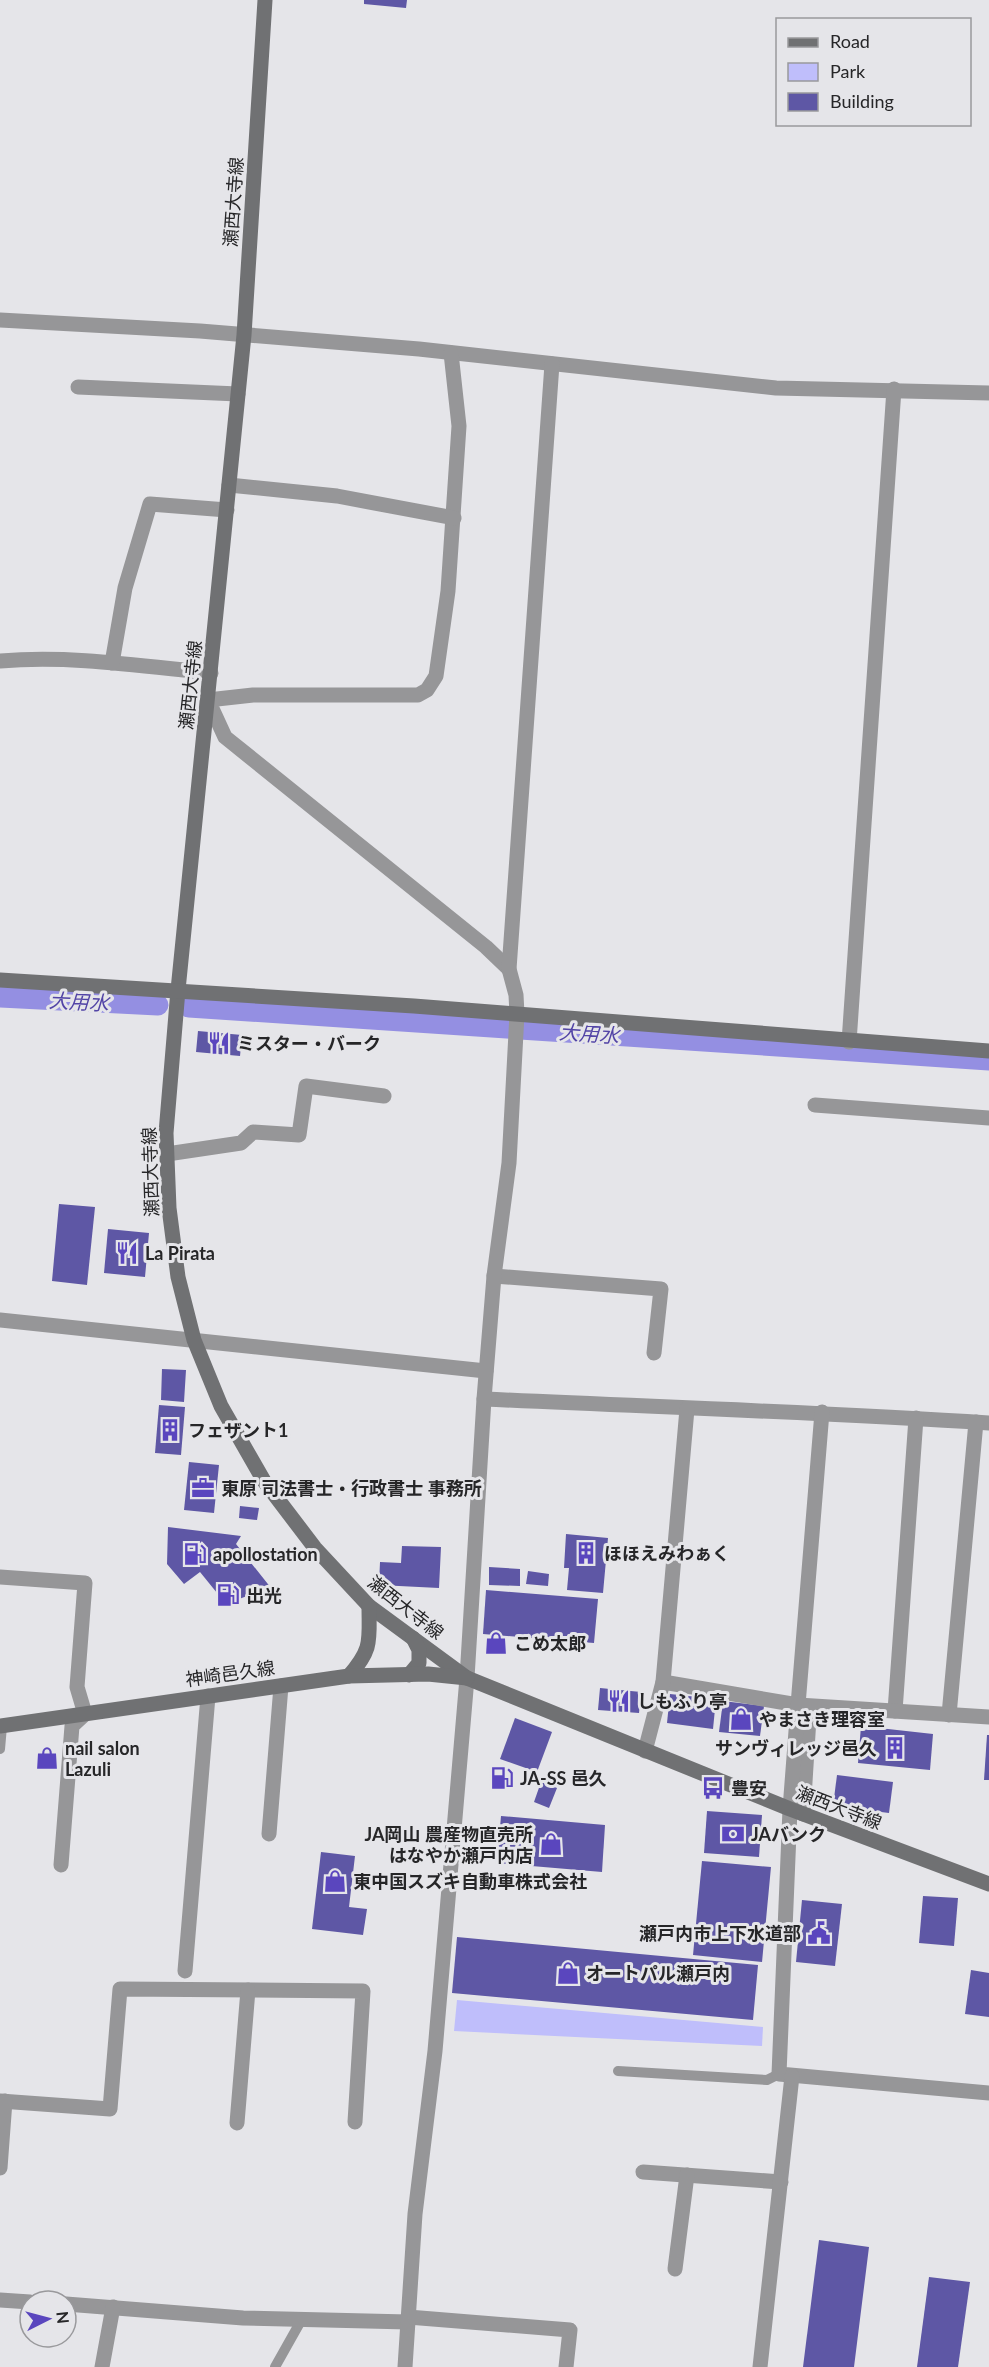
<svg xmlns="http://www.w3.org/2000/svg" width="989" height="2367" font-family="Lato,'Noto Sans JP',sans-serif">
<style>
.green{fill:#bfbefb}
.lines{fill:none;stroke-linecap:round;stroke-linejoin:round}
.canal{stroke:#948fe2;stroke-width:21}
.building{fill:#5e57a5}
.lane{stroke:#969698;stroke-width:10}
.street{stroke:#969698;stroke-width:15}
.secondary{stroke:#707173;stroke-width:15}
.labels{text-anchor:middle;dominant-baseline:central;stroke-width:6;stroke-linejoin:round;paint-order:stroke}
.street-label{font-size:18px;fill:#262628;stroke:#e5e5e9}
.poi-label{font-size:18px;font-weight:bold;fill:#262628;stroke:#e5e5e9;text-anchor:start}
.water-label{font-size:20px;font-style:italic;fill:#5244a6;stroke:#e5e5e9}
</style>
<rect width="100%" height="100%" fill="#e5e5e9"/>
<path class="green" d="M457,2000L763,2027L762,2046L454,2031Z"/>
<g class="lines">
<g class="canal">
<path d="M0,997L158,1005"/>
<path d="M189,1007L989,1060"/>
</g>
</g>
<g class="building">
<path d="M364,0H407L406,8L364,4Z"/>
<path d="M198,1031L242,1035L240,1056L196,1052Z"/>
<path d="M59,1204L95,1207L87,1285L52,1281Z"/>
<path d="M108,1229L149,1233L145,1277L104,1273Z"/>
<path d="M162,1369L186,1370L184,1402L161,1400Z"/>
<path d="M159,1405L185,1407L181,1455L155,1453Z"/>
<path d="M189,1462L219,1465L214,1513L184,1510Z"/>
<path d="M240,1506L259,1508L257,1520L239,1518Z"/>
<path d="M168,1527L241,1536L236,1544L275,1593L247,1596L226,1604L200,1572L184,1584L167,1564Z"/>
<path d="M566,1534L608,1538L603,1593L567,1590L569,1568H564Z"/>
<path d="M402,1546L441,1547L439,1588L379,1585L380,1562L401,1563Z"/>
<path d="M489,1567L520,1569V1586L489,1585Z"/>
<path d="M528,1571L549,1574L548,1586L526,1584Z"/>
<path d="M486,1590L598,1599L594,1643L483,1634Z"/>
<path d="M600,1688L641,1692L639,1713L598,1710Z"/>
<path d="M670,1694L716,1699L713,1729L667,1723Z"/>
<path d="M723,1701L764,1706L760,1736L719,1732Z"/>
<path d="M515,1718L552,1732L537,1772L500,1759Z"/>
<path d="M861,1726L933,1734L930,1770L858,1763Z"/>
<path d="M987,1735H989V1780H984Z"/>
<path d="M837,1775L893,1782L889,1813L833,1806Z"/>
<path d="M541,1782L557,1788L549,1808L534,1802Z"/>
<path d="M707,1811L762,1815L759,1857L704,1853Z"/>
<path d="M501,1816L605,1825L602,1872L497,1863Z"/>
<path d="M321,1852L355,1856L349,1907L367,1909L363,1935L312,1929Z"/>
<path d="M702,1861L771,1867L762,1962L693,1955Z"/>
<path d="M923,1896L958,1898L954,1946L919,1943Z"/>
<path d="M802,1900L842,1904L835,1966L796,1962Z"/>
<path d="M457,1937L758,1965L753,2020L452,1993Z"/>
<path d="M971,1970L989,1973V2017L965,2014Z"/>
<path d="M819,2240L869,2247L854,2367H803Z"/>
<path d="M929,2277L970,2282L958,2367H917Z"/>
</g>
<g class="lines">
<g class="lane">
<path d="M0,1749L2,1726"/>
<path d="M618,2071L767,2080L779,2074"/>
<path d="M275,2367L302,2319"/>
</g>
<g class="street">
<path d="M0,320L200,331L419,349L776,388L989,393"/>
<path d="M451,353L459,426L448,591L436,676L427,690L418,695H253L208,700L225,737L486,947L509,969"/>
<path d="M78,387L238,394"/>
<path d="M229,485L337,496L454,518"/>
<path d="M0,661C70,655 141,666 211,673"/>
<path d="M112,663L125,588L150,504L227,510"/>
<path d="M849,1042L894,389"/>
<path d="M815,1105L989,1118"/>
<path d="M167,1154L241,1143L253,1132L299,1135L306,1086L384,1096"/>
<path d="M494,1276L661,1289L654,1353"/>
<path d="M0,1320L486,1371"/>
<path d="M484,1399C652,1407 821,1412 989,1423"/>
<path d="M0,1577L85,1583L77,1687L85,1714L72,1726L61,1865"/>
<path d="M663,1682L798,1705L822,1412"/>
<path d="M895,1711L916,1418"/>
<path d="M949,1715L976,1422"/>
<path d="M797,1716L809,1718L803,1814"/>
<path d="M989,1717L798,1705L790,1809L779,2074L989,2093"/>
<path d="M645,1751L663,1682L687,1409"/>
<path d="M269,1834L281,1686"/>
<path d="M185,1971L208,1696"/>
<path d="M0,2101L110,2109L120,1989L363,1991L355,2122"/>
<path d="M237,2123L248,1990"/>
<path d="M0,2168L5,2101"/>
<path d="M643,2172L781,2182"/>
<path d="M675,2269L687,2175"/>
<path d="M0,2300L30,2302"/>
<path d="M66,2304L243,2318L408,2322"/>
<path d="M408,2317L570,2330L566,2367"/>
<path d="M102,2367L113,2307"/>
<path d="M405,2367L415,2214L435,2051L467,1678L484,1399L494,1276L509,1163L517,1014L516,995L509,969L552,364"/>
<path d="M760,2367L792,2076"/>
</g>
<g class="secondary">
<path d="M265,0L244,335L178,990L166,1133L169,1208L178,1277L194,1340L221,1406L264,1481L315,1548L369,1606L467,1678L790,1809L989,1884"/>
<path d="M0,980L414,1006L989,1051"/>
<path d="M409,1675L419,1663V1650L413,1638"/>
<path d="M349,1676C373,1648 369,1641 369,1606"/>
<path d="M0,1726L349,1676L428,1674L467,1678"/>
</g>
</g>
<defs>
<g id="restaurant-bare" transform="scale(1.8)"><path d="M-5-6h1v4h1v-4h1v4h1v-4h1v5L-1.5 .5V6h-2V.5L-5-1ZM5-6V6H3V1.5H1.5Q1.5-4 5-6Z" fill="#5a46be" stroke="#e5e5e9" stroke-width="2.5" paint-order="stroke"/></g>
<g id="building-bare" transform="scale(1.8)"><path d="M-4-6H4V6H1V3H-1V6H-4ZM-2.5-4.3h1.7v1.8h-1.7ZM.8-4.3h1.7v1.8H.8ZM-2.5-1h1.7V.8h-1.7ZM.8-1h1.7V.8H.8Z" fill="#5a46be" stroke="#e5e5e9" stroke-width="2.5" paint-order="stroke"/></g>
<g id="office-bare" transform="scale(1.8)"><path d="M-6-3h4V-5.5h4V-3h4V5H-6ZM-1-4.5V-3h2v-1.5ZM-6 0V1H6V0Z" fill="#5a46be" stroke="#e5e5e9" stroke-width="2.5" paint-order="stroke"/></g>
<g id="fuel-bare" transform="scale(1.8)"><path d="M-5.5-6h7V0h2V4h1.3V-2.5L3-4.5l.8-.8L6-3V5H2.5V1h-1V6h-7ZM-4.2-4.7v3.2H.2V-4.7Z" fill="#5a46be" stroke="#e5e5e9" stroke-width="2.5" paint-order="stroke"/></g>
<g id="shop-bare" transform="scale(1.8)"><path d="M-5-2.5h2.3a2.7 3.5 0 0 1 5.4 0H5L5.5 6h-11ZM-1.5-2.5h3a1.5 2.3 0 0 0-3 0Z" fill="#5a46be" stroke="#e5e5e9" stroke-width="2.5" paint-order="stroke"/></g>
<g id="bus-bare" transform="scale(1.8)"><path d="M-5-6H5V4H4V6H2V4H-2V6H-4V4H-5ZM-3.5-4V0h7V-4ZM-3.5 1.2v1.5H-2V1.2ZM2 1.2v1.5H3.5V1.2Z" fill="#5a46be" stroke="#e5e5e9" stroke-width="2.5" paint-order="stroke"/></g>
<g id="bank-bare" transform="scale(1.8)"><path d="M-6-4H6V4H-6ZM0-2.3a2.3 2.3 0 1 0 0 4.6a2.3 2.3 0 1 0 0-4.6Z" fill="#5a46be" stroke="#e5e5e9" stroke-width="2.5" paint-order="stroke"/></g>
<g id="civic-bare" transform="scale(1.8)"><path d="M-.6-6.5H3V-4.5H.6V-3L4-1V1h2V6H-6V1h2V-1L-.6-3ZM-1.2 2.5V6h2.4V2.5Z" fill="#5a46be" stroke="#e5e5e9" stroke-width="2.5" paint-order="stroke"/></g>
</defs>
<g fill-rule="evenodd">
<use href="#restaurant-bare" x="219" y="1043"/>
<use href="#restaurant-bare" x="127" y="1253"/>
<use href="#building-bare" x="170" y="1430"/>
<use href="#office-bare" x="203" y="1488"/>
<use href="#building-bare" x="586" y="1553"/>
<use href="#fuel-bare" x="195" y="1554"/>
<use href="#fuel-bare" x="228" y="1595"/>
<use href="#shop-bare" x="496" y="1643"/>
<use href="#restaurant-bare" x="619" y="1701"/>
<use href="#shop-bare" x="741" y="1719"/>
<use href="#building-bare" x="895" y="1748"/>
<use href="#shop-bare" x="47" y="1758"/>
<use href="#fuel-bare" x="502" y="1778"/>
<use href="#bus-bare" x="713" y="1788"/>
<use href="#bank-bare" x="733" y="1834"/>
<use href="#shop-bare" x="551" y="1844"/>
<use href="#shop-bare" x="335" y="1881"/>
<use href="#civic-bare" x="819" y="1933"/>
<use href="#shop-bare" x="568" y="1973"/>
</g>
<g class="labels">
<g class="street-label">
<text transform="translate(233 202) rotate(-86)">瀬西大寺線</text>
<text transform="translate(190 685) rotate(-84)">瀬西大寺線</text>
<text transform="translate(150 1172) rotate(-92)">瀬西大寺線</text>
<text transform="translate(406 1607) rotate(38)">瀬西大寺線</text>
<text transform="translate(230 1673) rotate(-8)">神崎邑久線</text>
<text transform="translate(839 1807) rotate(21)">瀬西大寺線</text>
</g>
<g class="poi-label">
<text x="237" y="1043">ミスター・バーク</text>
<text x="145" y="1253">La Pirata</text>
<text x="188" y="1430">フェザント1</text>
<text x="221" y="1488">東原 司法書士・行政書士 事務所</text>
<text x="604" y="1553">ほほえみわぁく</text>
<text x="213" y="1554">apollostation</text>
<text x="246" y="1595">出光</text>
<text x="514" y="1643">こめ太郎</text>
<text x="637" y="1701">しもふり亭</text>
<text x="759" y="1719">やまさき理容室</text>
<text x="65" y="1748">nail salon<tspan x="65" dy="21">Lazuli</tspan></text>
<text x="877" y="1748" text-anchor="end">サンヴィレッジ邑久</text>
<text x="520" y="1778">JA-SS 邑久</text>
<text x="731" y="1788">豊安</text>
<text x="533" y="1834" text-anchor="end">JA岡山 農産物直売所<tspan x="533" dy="21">はなやか瀬戸内店</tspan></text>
<text x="751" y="1834">JAバンク</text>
<text x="353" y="1881">東中国スズキ自動車株式会社</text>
<text x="801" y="1933" text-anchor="end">瀬戸内市上下水道部</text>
<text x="586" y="1973">オートパル瀬戸内</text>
</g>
<g class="water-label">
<text transform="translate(79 1001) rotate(3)">大用水</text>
<text transform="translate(589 1033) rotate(4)">大用水</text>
</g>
</g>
<rect x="776" y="18" width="195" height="108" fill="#e5e5e9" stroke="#99999c" stroke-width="1.5"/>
<rect x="788" y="38" width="30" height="9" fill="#707173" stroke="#99999c" stroke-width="1.5"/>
<text x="830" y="48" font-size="18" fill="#262628">Road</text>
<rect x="788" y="63" width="30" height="18" fill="#bfbefb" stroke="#99999c" stroke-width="1.5"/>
<text x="830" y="78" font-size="18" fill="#262628">Park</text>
<rect x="788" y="93" width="30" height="18" fill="#5e57a5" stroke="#99999c" stroke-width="1.5"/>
<text x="830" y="108" font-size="18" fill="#262628">Building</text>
<g transform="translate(48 2319) rotate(84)"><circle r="28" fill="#e5e5e9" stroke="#99999c" stroke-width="1.5"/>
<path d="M0-4.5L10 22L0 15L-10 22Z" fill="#5a46be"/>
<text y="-9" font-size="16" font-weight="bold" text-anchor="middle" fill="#262628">N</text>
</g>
</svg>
